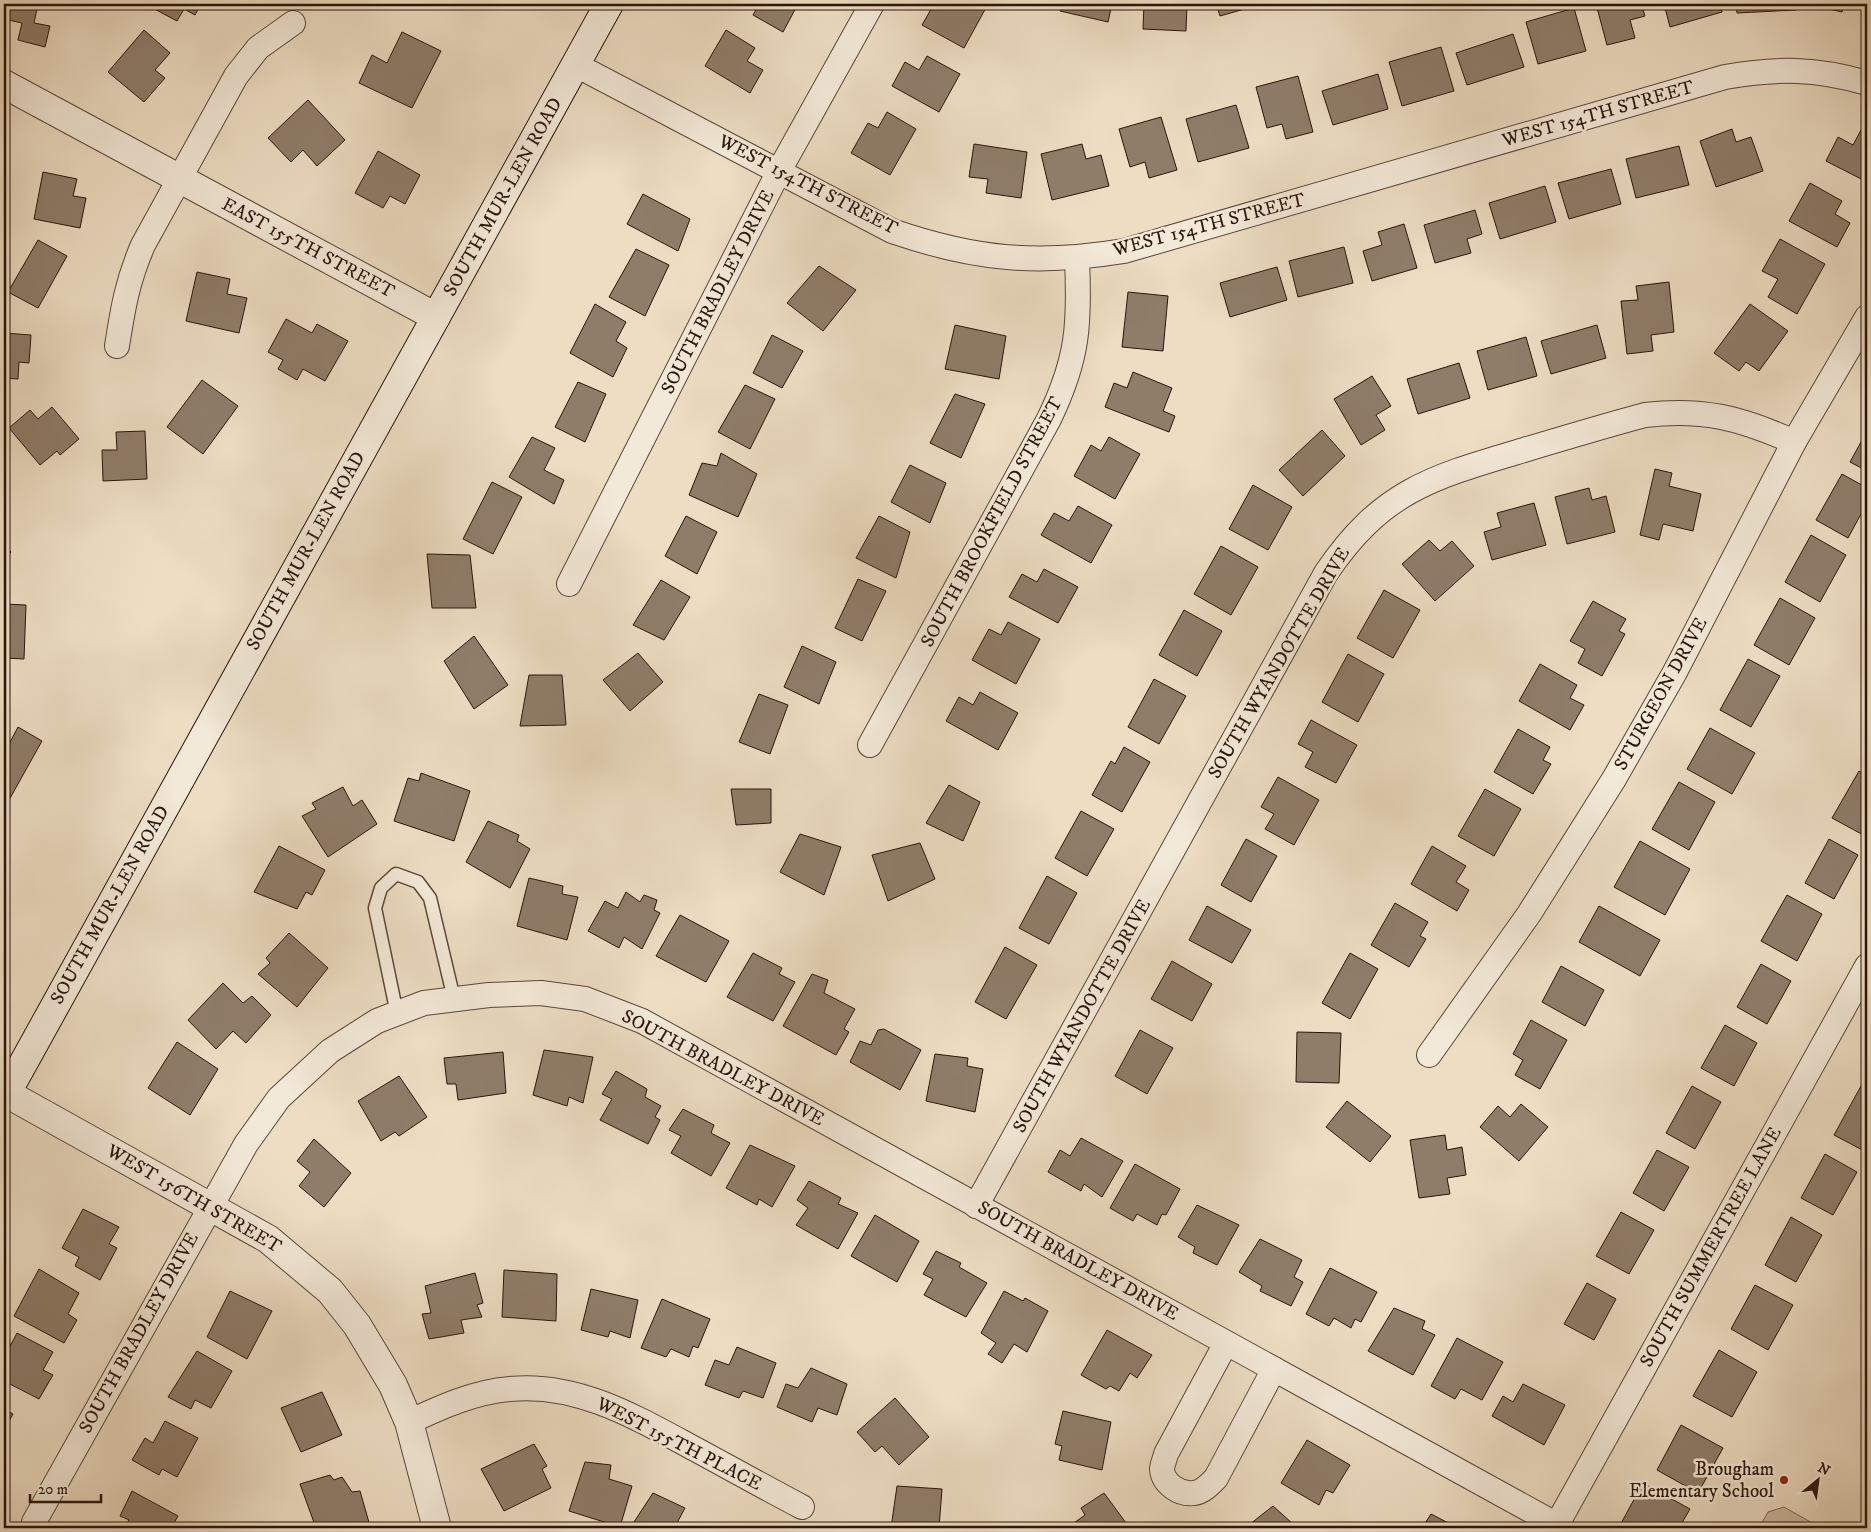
<svg xmlns="http://www.w3.org/2000/svg" width="1871" height="1532" font-family="'IM FELL DW Pica',serif">
<style>
.green{fill:#ccbba3;stroke:#7a6856}
.building{fill:#8f7d6a;stroke:#291509}
.lines{fill:none;stroke-linecap:round;stroke-linejoin:round}
.service-casing{stroke:#5a4738;stroke-width:15}
.minor-casing{stroke:#5a4738;stroke-width:26}
.tertiary-casing{stroke:#5a4738;stroke-width:30}
.secondary-casing{stroke:#291509;stroke-width:30}
.service{stroke:#f3e9d8;stroke-width:12}
.minor{stroke:#f3e9d8;stroke-width:24}
.tertiary{stroke:#f3e9d8;stroke-width:28}
.secondary{stroke:#f3e9d8;stroke-width:28}
.poi-dot{fill:#8f2418;stroke:#f3e9d8;stroke-width:2}
.labels{text-anchor:middle;dominant-baseline:central;stroke-width:5;stroke-linejoin:round;paint-order:stroke}
.street-label{font-size:19px;fill:#291509;stroke:#f3e9d8}
.poi-label{font-size:19px;fill:#291509;stroke:#f3e9d8;text-anchor:end}
</style>
<rect width="100%" height="100%" fill="#edddc3"/>
<filter id="stains"><feTurbulence type="fractalNoise" baseFrequency=".004" numOctaves="4"/><feColorMatrix values="0 0 0 0 .2 0 0 0 0 .09 0 0 0 0 .02 0 0 0 .5 -.17"/></filter>
<radialGradient id="worn" r=".72"><stop offset=".6" stop-color="#630" stop-opacity="0"/><stop offset="1" stop-color="#630" stop-opacity=".3"/></radialGradient>
<path class="green" d="M1784,1507L1821,1528H1759L1768,1512Z"/>
<g class="building">
<path d="M4,4H38L34,23L50,26L45,47L18,40L22,23L4,19Z"/>
<path d="M201,4L195,15L184,9L177,21L147,5Z"/>
<path d="M759,4H798L783,32L753,15Z"/>
<path d="M934,4H988L964,48L922,25Z"/>
<path d="M1062,4H1112L1108,22L1060,11Z"/>
<path d="M1144,4H1187L1186,31L1143,29Z"/>
<path d="M1216,4H1262L1220,16Z"/>
<path d="M1596,4H1641L1645,16L1630,20L1635,38L1607,45Z"/>
<path d="M1664,4H1720L1722,12L1670,27Z"/>
<path d="M1736,4H1796V10L1737,13Z"/>
<path d="M1815,4H1844L1842,12L1815,6Z"/>
<path d="M1574,8L1586,51L1538,64L1526,22Z"/>
<path d="M144,30L170,53L155,70L165,78L144,102L108,72Z"/>
<path d="M726,30L755,48L747,61L763,70L750,93L705,66Z"/>
<path d="M402,32L441,51L412,108L359,83L372,55L387,63Z"/>
<path d="M1513,34L1524,67L1467,85L1456,53Z"/>
<path d="M1441,47L1454,91L1402,106L1389,62Z"/>
<path d="M927,56L960,74L939,112L892,86L905,62L919,70Z"/>
<path d="M1378,74L1388,109L1333,125L1322,91Z"/>
<path d="M1298,76L1313,132L1286,139L1282,124L1267,128L1256,87Z"/>
<path d="M308,100L345,140L317,166L303,150L291,162L268,138Z"/>
<path d="M1236,105L1249,148L1198,162L1186,119Z"/>
<path d="M887,112L916,129L890,175L851,153L868,123L878,128Z"/>
<path d="M1161,117L1177,170L1149,178L1145,162L1130,167L1119,129Z"/>
<path d="M1732,129L1736,142L1751,137L1763,171L1716,187L1700,141Z"/>
<path d="M1861,130L1867,133V182L1826,161L1838,137L1853,145Z"/>
<path d="M974,144L1027,152L1021,198L986,193L988,179L969,177Z"/>
<path d="M1082,144L1086,159L1101,155L1109,186L1052,200L1041,154Z"/>
<path d="M1679,146L1689,185L1636,198L1626,159Z"/>
<path d="M378,151L420,175L405,204L390,196L383,208L355,193Z"/>
<path d="M1611,169L1621,204L1569,219L1558,183Z"/>
<path d="M43,172L77,179L73,196L86,198L80,228L34,219Z"/>
<path d="M1810,183L1842,201L1835,214L1850,223L1837,247L1789,221Z"/>
<path d="M1545,186L1556,222L1500,239L1489,203Z"/>
<path d="M643,194L690,219L678,251L627,224Z"/>
<path d="M1475,210L1482,234L1467,239L1471,253L1435,263L1424,225Z"/>
<path d="M1404,224L1417,268L1372,281L1363,251L1382,245L1378,232Z"/>
<path d="M1780,239L1825,264L1797,314L1768,297L1778,279L1762,271Z"/>
<path d="M38,240L67,256L38,308L8,292Z"/>
<path d="M1344,247L1353,283L1298,297L1289,261Z"/>
<path d="M636,249L669,265L645,316L609,297Z"/>
<path d="M819,266L856,290L823,331L787,303Z"/>
<path d="M1277,267L1287,300L1230,317L1220,283Z"/>
<path d="M197,272L230,279L227,294L247,298L239,333L186,321Z"/>
<path d="M1669,282L1674,332L1651,335L1653,351L1627,354L1621,301L1638,300L1636,286Z"/>
<path d="M1128,292L1168,296L1163,351L1122,347Z"/>
<path d="M595,304L626,322L616,341L627,348L613,377L570,353Z"/>
<path d="M1750,304L1788,331L1759,371L1746,362L1739,371L1714,353Z"/>
<path d="M286,319L312,333L317,324L348,341L325,381L303,369L297,380L278,369L283,360L268,352Z"/>
<path d="M955,325L1006,336L999,379L945,369Z"/>
<path d="M1597,325L1606,358L1551,374L1541,341Z"/>
<path d="M4,333L31,335L29,363L19,362L18,379L4,378Z"/>
<path d="M772,335L803,351L782,388L753,373Z"/>
<path d="M1526,337L1537,376L1488,390L1477,351Z"/>
<path d="M1459,363L1470,398L1418,414L1407,379Z"/>
<path d="M1133,372L1172,388L1163,411L1175,416L1169,432L1105,407L1114,383L1127,388Z"/>
<path d="M1372,376L1391,406L1376,415L1385,430L1361,445L1334,399Z"/>
<path d="M202,380L238,406L203,454L167,427Z"/>
<path d="M578,382L606,394L585,442L555,427Z"/>
<path d="M745,385L775,399L750,449L718,432Z"/>
<path d="M955,394L985,404L961,458L930,443Z"/>
<path d="M52,407L79,439L60,455L57,451L40,465L9,428L30,410L38,419Z"/>
<path d="M1322,430L1345,456L1303,496L1279,470Z"/>
<path d="M145,431L147,479L103,481L102,450H117L116,432Z"/>
<path d="M1867,431V471L1850,462Z"/>
<path d="M532,437L555,448L544,470L564,480L554,504L509,477Z"/>
<path d="M1109,437L1140,454L1115,499L1074,476L1091,445L1101,451Z"/>
<path d="M721,453L757,474L738,517L689,495L702,463L717,466Z"/>
<path d="M910,465L946,483L930,523L891,502Z"/>
<path d="M1655,469L1672,473L1669,486L1701,494L1693,531L1663,524L1659,540L1640,535Z"/>
<path d="M1842,474L1867,488V503L1848,538L1816,520Z"/>
<path d="M492,482L522,497L493,554L463,539Z"/>
<path d="M1253,485L1292,507L1268,550L1229,529Z"/>
<path d="M1589,488L1592,500L1606,496L1615,532L1567,544L1555,497Z"/>
<path d="M1534,503L1546,545L1492,560L1484,532L1501,527L1497,513Z"/>
<path d="M1078,506L1112,525L1091,563L1041,535L1054,513L1069,521Z"/>
<path d="M686,516L717,532L697,574L665,556Z"/>
<path d="M879,516L910,532L896,578L856,558Z"/>
<path d="M1811,535L1846,555L1820,602L1785,582Z"/>
<path d="M1429,540L1440,551L1452,541L1474,566L1435,601L1402,564Z"/>
<path d="M4,545L11,552L4,560Z"/>
<path d="M1221,546L1258,567L1231,615L1194,594Z"/>
<path d="M427,554L470,555L476,608H432Z"/>
<path d="M1044,569L1078,587L1058,623L1009,597L1022,574L1037,582Z"/>
<path d="M858,579L886,591L862,641L835,628Z"/>
<path d="M661,580L690,597L664,640L633,625Z"/>
<path d="M1384,590L1420,610L1393,658L1357,638Z"/>
<path d="M1780,598L1815,618L1789,665L1754,645Z"/>
<path d="M1593,601L1626,619L1619,631L1625,634L1602,676L1578,663L1585,649L1570,641Z"/>
<path d="M4,604L26,605L24,659L4,658Z"/>
<path d="M1184,610L1222,631L1197,676L1159,655Z"/>
<path d="M1008,622L1040,639L1016,684L972,660L989,629L1001,635Z"/>
<path d="M474,636L508,685L474,709L444,661Z"/>
<path d="M802,646L836,662L819,704L784,687Z"/>
<path d="M638,653L663,682L630,711L603,680Z"/>
<path d="M1348,654L1384,674L1358,722L1322,702Z"/>
<path d="M1748,659L1780,676L1751,727L1720,710Z"/>
<path d="M1540,664L1577,685L1570,698L1584,705L1570,730L1519,701Z"/>
<path d="M529,675H562L566,725L520,726Z"/>
<path d="M1154,679L1186,696L1159,744L1128,727Z"/>
<path d="M980,692L1018,713L998,750L946,721L959,697L973,705Z"/>
<path d="M759,694L788,705L770,754L739,742Z"/>
<path d="M1311,720L1357,745L1336,783L1305,767L1313,752L1298,744Z"/>
<path d="M18,727L42,741L4,809V744L8,746Z"/>
<path d="M1710,728L1755,753L1732,794L1687,769Z"/>
<path d="M1518,729L1550,747L1543,760L1551,764L1533,794L1494,772Z"/>
<path d="M1124,747L1150,762L1122,812L1092,795L1111,761L1115,764Z"/>
<path d="M1859,771L1867,776V837L1832,818Z"/>
<path d="M421,773L470,791L454,841L394,821L408,778L419,781Z"/>
<path d="M1278,777L1319,800L1294,845L1265,829L1274,814L1261,807Z"/>
<path d="M1679,782L1715,802L1689,850L1652,829Z"/>
<path d="M949,785L980,802L963,841L926,823Z"/>
<path d="M343,787L353,806L362,800L377,824L328,857L302,816L316,809L312,803Z"/>
<path d="M731,789H771V823L736,825Z"/>
<path d="M1485,789L1521,809L1494,856L1458,836Z"/>
<path d="M1081,811L1114,829L1087,876L1055,858Z"/>
<path d="M488,821L519,835L517,841L530,849L510,888L466,862Z"/>
<path d="M800,834L841,847L824,895L780,872Z"/>
<path d="M1246,839L1277,856L1251,902L1221,885Z"/>
<path d="M1829,839L1858,855L1834,899L1805,883Z"/>
<path d="M1640,841L1690,869L1665,915L1614,887Z"/>
<path d="M920,843L935,879L888,901L872,855Z"/>
<path d="M279,846L325,870L312,895L306,892L297,909L254,892Z"/>
<path d="M1432,846L1466,866L1456,882L1469,890L1457,911L1411,884Z"/>
<path d="M1047,876L1077,893L1049,944L1019,928Z"/>
<path d="M529,878L563,886L562,894L578,897L567,940L517,926Z"/>
<path d="M626,892L640,902L644,895L657,900L654,910L660,913L642,949L624,937L619,948L588,931L605,901L618,908Z"/>
<path d="M1787,895L1822,914L1797,961L1761,941Z"/>
<path d="M1395,903L1428,922L1420,936L1426,939L1409,967L1371,945Z"/>
<path d="M1207,906L1251,930L1232,963L1189,940Z"/>
<path d="M1599,906L1660,940L1640,976L1579,942Z"/>
<path d="M680,915L729,941L706,982L656,956Z"/>
<path d="M289,933L328,968L297,1007L258,974L270,963L266,958Z"/>
<path d="M1005,947L1037,965L1006,1019L975,1002Z"/>
<path d="M753,953L782,968L779,974L795,982L773,1021L727,997Z"/>
<path d="M1350,953L1378,969L1350,1019L1322,1003Z"/>
<path d="M1172,961L1212,984L1192,1021L1151,999Z"/>
<path d="M1761,964L1791,981L1767,1024L1737,1007Z"/>
<path d="M1561,966L1604,990L1585,1026L1542,1002Z"/>
<path d="M812,974L828,980L824,993L855,1009L844,1029L849,1032L836,1055L783,1026Z"/>
<path d="M223,983L243,1003L252,996L271,1015L246,1043L233,1031L216,1049L188,1020Z"/>
<path d="M1531,1020L1567,1040L1540,1089L1515,1075L1523,1060L1513,1054Z"/>
<path d="M1725,1025L1757,1043L1734,1086L1701,1068Z"/>
<path d="M884,1029L921,1050L900,1090L850,1062L860,1041L871,1045L878,1030Z"/>
<path d="M1140,1030L1173,1048L1147,1094L1115,1076Z"/>
<path d="M1297,1032L1341,1033L1339,1083L1296,1082Z"/>
<path d="M177,1042L218,1069L190,1115L148,1088Z"/>
<path d="M544,1050L593,1057L583,1103L569,1097L567,1106L533,1095Z"/>
<path d="M503,1052L506,1093L458,1100L456,1084H447L444,1058Z"/>
<path d="M935,1054L968,1058L967,1066L983,1069L975,1112L926,1101Z"/>
<path d="M616,1071L647,1089L645,1097L661,1106L655,1117L660,1120L648,1144L600,1120L612,1099L602,1094Z"/>
<path d="M399,1076L427,1117L399,1136L395,1132L381,1141L358,1101Z"/>
<path d="M1692,1086L1721,1102L1695,1149L1666,1133Z"/>
<path d="M1861,1086L1867,1089L1866,1152L1834,1135Z"/>
<path d="M1347,1101L1391,1136L1370,1162L1326,1127Z"/>
<path d="M1521,1104L1548,1127L1519,1161L1480,1127L1498,1106L1510,1117Z"/>
<path d="M683,1109L714,1125L711,1133L730,1143L711,1176L671,1153L681,1136L669,1130Z"/>
<path d="M1445,1135L1447,1150L1462,1147L1466,1175L1447,1178L1450,1194L1419,1198L1410,1140Z"/>
<path d="M1081,1138L1123,1161L1102,1197L1084,1184L1081,1191L1048,1172L1060,1150L1070,1156Z"/>
<path d="M314,1139L351,1173L324,1207L299,1186L310,1172L297,1161Z"/>
<path d="M750,1145L795,1166L772,1207L759,1199L757,1205L726,1188Z"/>
<path d="M1657,1150L1689,1167L1664,1211L1633,1193Z"/>
<path d="M1825,1154L1857,1172L1833,1215L1801,1198Z"/>
<path d="M1135,1164L1180,1189L1166,1215L1162,1214L1157,1225L1137,1214L1133,1221L1110,1208Z"/>
<path d="M809,1181L841,1198L838,1204L858,1213L838,1249L796,1225L808,1208L797,1200Z"/>
<path d="M1197,1205L1239,1225L1217,1265L1193,1253L1195,1247L1178,1237Z"/>
<path d="M83,1209L119,1227L109,1244L117,1248L100,1280L75,1266L79,1257L62,1248Z"/>
<path d="M1621,1212L1654,1230L1629,1274L1596,1256Z"/>
<path d="M875,1215L919,1241L897,1282L851,1256Z"/>
<path d="M1791,1217L1822,1235L1796,1282L1765,1265Z"/>
<path d="M1260,1239L1302,1260L1294,1277L1303,1282L1291,1306L1260,1291L1262,1286L1239,1272Z"/>
<path d="M936,1251L961,1263L959,1267L987,1283L966,1317L924,1295L933,1279L923,1274Z"/>
<path d="M1330,1268L1377,1292L1361,1322L1355,1319L1351,1328L1334,1318L1329,1326L1306,1314Z"/>
<path d="M39,1269L79,1293L68,1314L77,1320L64,1343L14,1316Z"/>
<path d="M504,1270L557,1274L556,1321L502,1317Z"/>
<path d="M475,1273L483,1303L477,1305L482,1317L461,1320L464,1333L429,1339L422,1314L431,1313L425,1286Z"/>
<path d="M1587,1283L1616,1299L1594,1340L1564,1324Z"/>
<path d="M1755,1285L1793,1305L1768,1350L1731,1329Z"/>
<path d="M591,1289L638,1300L630,1338L610,1331L608,1337L581,1330Z"/>
<path d="M230,1291L272,1311L247,1359L207,1337Z"/>
<path d="M1004,1291L1023,1301L1025,1298L1048,1311L1027,1352L1014,1344L1002,1363L988,1354L996,1343L981,1333Z"/>
<path d="M662,1299L710,1319L698,1348L693,1346L689,1357L671,1349L666,1357L641,1348Z"/>
<path d="M1394,1308L1425,1321L1422,1329L1435,1335L1413,1375L1368,1351Z"/>
<path d="M1107,1330L1152,1355L1137,1378L1130,1373L1119,1391L1110,1386L1106,1389L1081,1375Z"/>
<path d="M17,1333L53,1352L43,1370L53,1375L39,1399L4,1381V1358Z"/>
<path d="M1457,1338L1503,1362L1482,1400L1461,1389L1455,1399L1431,1386Z"/>
<path d="M737,1347L776,1363L763,1398L743,1391L739,1398L705,1385L715,1360L729,1365Z"/>
<path d="M1719,1350L1757,1372L1732,1417L1693,1396Z"/>
<path d="M197,1351L232,1371L211,1408L195,1400L191,1409L168,1397Z"/>
<path d="M811,1368L847,1384L837,1415L818,1408L812,1422L777,1407L786,1384L798,1388Z"/>
<path d="M1523,1384L1565,1405L1544,1445L1492,1416L1503,1396L1513,1402Z"/>
<path d="M322,1392L342,1435L301,1452L281,1408Z"/>
<path d="M895,1398L929,1437L899,1465L882,1446L875,1452L857,1432Z"/>
<path d="M4,1409L13,1414L4,1430Z"/>
<path d="M1063,1411L1111,1422L1102,1470L1059,1460L1062,1446L1055,1444Z"/>
<path d="M165,1421L198,1438L177,1477L162,1469L159,1475L132,1460L145,1438L153,1443Z"/>
<path d="M1681,1425L1723,1448L1698,1493L1657,1470Z"/>
<path d="M1307,1440L1350,1465L1333,1493L1326,1490L1319,1505L1281,1483Z"/>
<path d="M534,1444L547,1466L542,1469L551,1488L504,1511L481,1469Z"/>
<path d="M585,1462L611,1465L609,1479L632,1486L620,1527L569,1511Z"/>
<path d="M330,1475L334,1480L342,1477L352,1492L360,1491L370,1526L343,1528L342,1525L330,1528H316L300,1484Z"/>
<path d="M1643,1483L1690,1509L1679,1528L1619,1527Z"/>
<path d="M897,1486L942,1489L939,1528H891Z"/>
<path d="M132,1491L178,1516L171,1528H124L129,1520L120,1516Z"/>
<path d="M653,1493L685,1508L677,1523L688,1528H630Z"/>
<path d="M1104,1493L1126,1523L1120,1526L1122,1528H1067L1085,1515L1081,1508Z"/>
<path d="M1273,1506L1293,1524L1289,1528H1245Z"/>
<path d="M1431,1514L1458,1528H1422Z"/>
</g>
<g class="lines">
<g class="service-casing">
<path id="service" d="M397,1014L375,908L381,888L396,874L418,882L430,898L454,999"/>
</g>
<g class="minor-casing">
<g id="minor">
<path d="M576,65L892,231C976,260 1038,265 1124,251L1725,77C1777,68 1816,68 1867,83"/>
<path d="M117,346C123,308 127,282 143,245L236,76L258,48L293,23"/>
<path d="M569,584L779,171L872,4"/>
<path d="M870,745L1049,419C1078,359 1080,325 1077,259"/>
<path d="M1429,1055L1529,914L1614,779L1675,672L1794,442L1867,317"/>
<path d="M976,1206L1326,573C1382,490 1433,477 1524,450C1564,438 1604,426 1645,415C1702,408 1741,418 1794,442"/>
<path d="M1226,1343L1166,1454C1165,1459 1162,1465 1162,1469C1163,1484 1180,1495 1194,1493C1203,1492 1210,1484 1216,1478L1274,1369"/>
<path d="M409,1422C441,1407 474,1392 510,1389C577,1382 637,1418 695,1449C730,1468 766,1488 802,1507"/>
<path d="M34,1522L246,1144L279,1098L330,1051L377,1021L424,1003L489,995L541,993L585,999L642,1021L1557,1525"/>
<path d="M1555,1528L1867,966"/>
</g>
</g>
<g class="tertiary-casing">
<g id="tertiary">
<path d="M4,84L436,317"/>
<path d="M6,1093L268,1239L330,1291L357,1325L393,1385L409,1422L437,1528"/>
</g>
</g>
<g class="secondary-casing">
<path id="secondary" d="M4,1098L609,4"/>
</g>
<use href="#service" class="service"/>
<use href="#minor" class="minor"/>
<use href="#tertiary" class="tertiary"/>
<use href="#secondary" class="secondary"/>
</g>
<circle class="poi-dot" cx="1784" cy="1480" r="5"/>
<g class="labels">
<g class="street-label">
<text transform="translate(1598 114) rotate(-16)">WEST 154TH STREET</text>
<text transform="translate(808 185) rotate(27)">WEST 154TH STREET</text>
<text transform="translate(503 197) rotate(-61)">SOUTH MUR-LEN ROAD</text>
<text transform="translate(1209 225) rotate(-15)">WEST 154TH STREET</text>
<text transform="translate(308 248) rotate(28)">EAST 155TH STREET</text>
<text transform="translate(718 292) rotate(-63)">SOUTH BRADLEY DRIVE</text>
<text transform="translate(992 522) rotate(-62)">SOUTH BROOKFIELD STREET</text>
<text transform="translate(306 551) rotate(-61)">SOUTH MUR-LEN ROAD</text>
<text transform="translate(1279 663) rotate(-60)">SOUTH WYANDOTTE DRIVE</text>
<text transform="translate(1661 694) rotate(-61)">STURGEON DRIVE</text>
<text transform="translate(110 905) rotate(-61)">SOUTH MUR-LEN ROAD</text>
<text transform="translate(1082 1016) rotate(-61)">SOUTH WYANDOTTE DRIVE</text>
<text transform="translate(723 1068) rotate(28)">SOUTH BRADLEY DRIVE</text>
<text transform="translate(194 1199) rotate(30)">WEST 156TH STREET</text>
<text transform="translate(1711 1247) rotate(-61)">SOUTH SUMMERTREE LANE</text>
<text transform="translate(1078 1261) rotate(29)">SOUTH BRADLEY DRIVE</text>
<text transform="translate(139 1333) rotate(-61)">SOUTH BRADLEY DRIVE</text>
<text transform="translate(679 1444) rotate(27)">WEST 155TH PLACE</text>
</g>
<g class="poi-label">
<text x="1774" y="1469">Brougham<tspan x="1774" dy="22">Elementary School</tspan></text>
</g>
</g>
<rect width="1871" height="1532" fill="none" stroke="#edddc3" stroke-width="20"/>
<rect x="5" y="5" width="1861" height="1522" fill="none" stroke="#291509" stroke-width="2.5"/>
<rect x="10" y="10" width="1851" height="1512" fill="none" stroke="#291509"/>
<g transform="translate(1818 1480) rotate(29)" stroke="#f3e9d8" stroke-width="4" paint-order="stroke">
<path d="M0-4L9 19L0 12L-9 19Z" fill="#291509"/>
<text y="-8" font-size="14" font-weight="bold" text-anchor="middle" fill="#291509">N</text>
</g>
<path d="M30 1494v8h71v-8" fill="none" stroke="#291509" stroke-width="2.5"/>
<text x="38" y="1494" font-size="15" fill="#291509" stroke="#f3e9d8" stroke-width="4" paint-order="stroke">20 m</text>
<rect width="100%" height="100%" filter="url(#stains)"/>
<rect width="100%" height="100%" fill="url(#worn)"/>
</svg>
